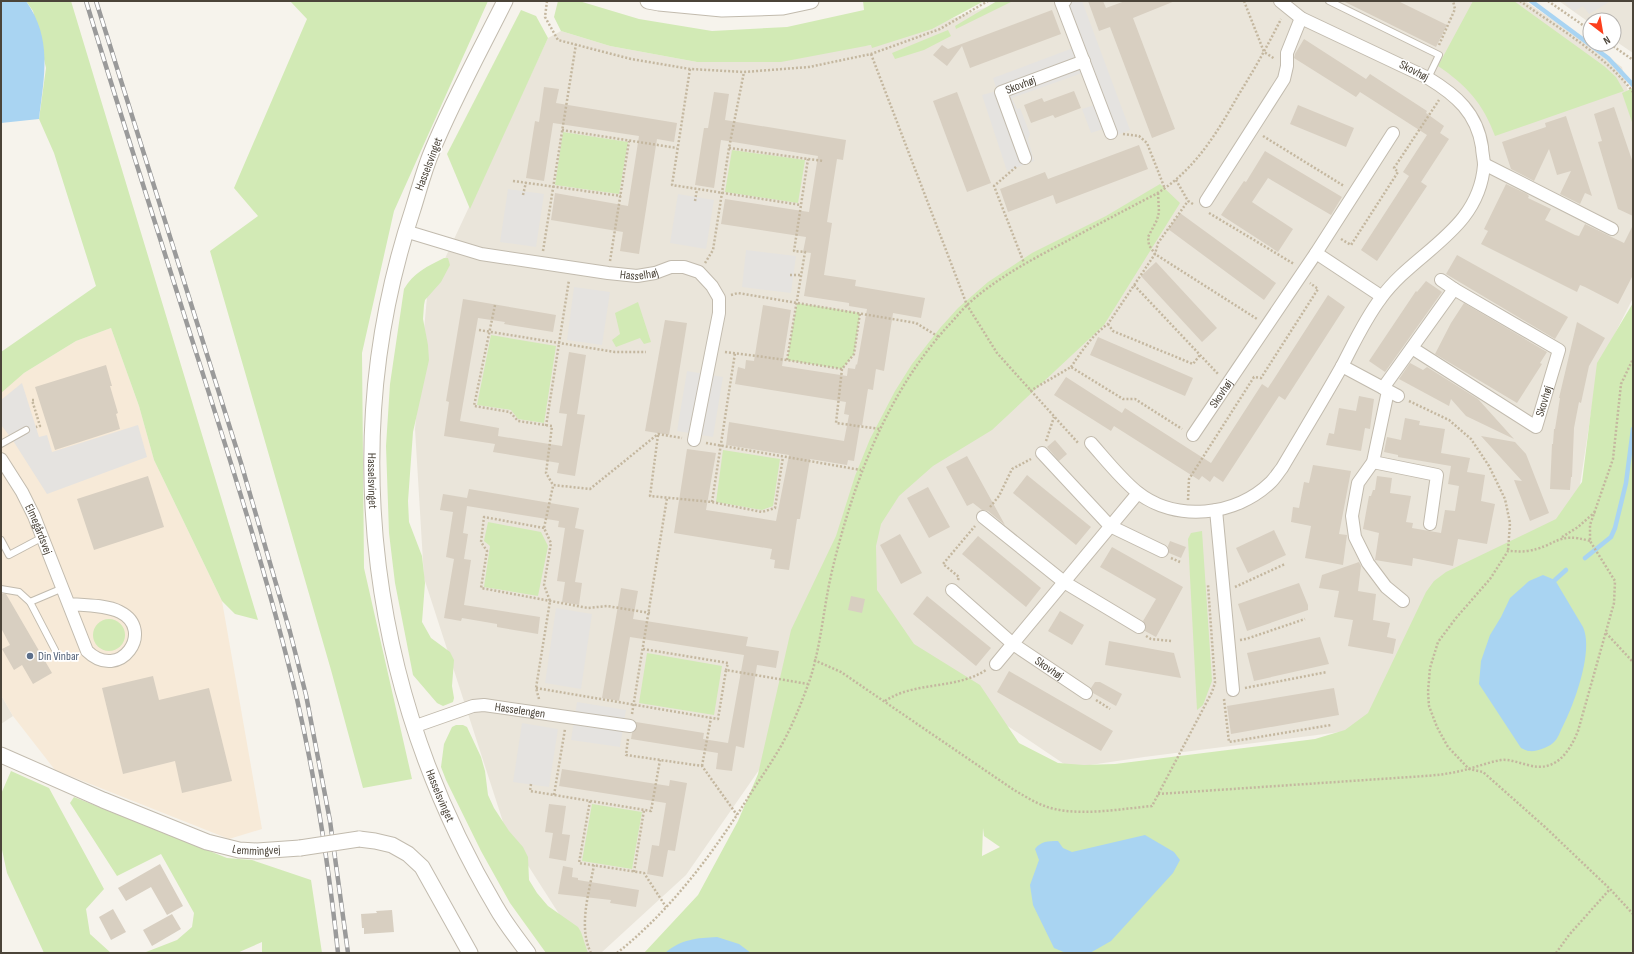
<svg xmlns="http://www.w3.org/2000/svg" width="1634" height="954" font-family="'Sofia Sans Condensed',sans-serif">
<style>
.residential{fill:#eae5da}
.commercial{fill:#f7ead8}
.green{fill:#d2eab5;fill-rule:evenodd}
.parking{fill:#e5e3e0}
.water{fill:#a9d4f2}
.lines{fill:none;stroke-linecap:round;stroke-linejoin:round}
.stream{stroke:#a9d4f2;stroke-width:4.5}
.building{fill:#d8cfc1}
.service-casing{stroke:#c2bbae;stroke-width:8}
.minor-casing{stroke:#c2bbae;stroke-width:14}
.tertiary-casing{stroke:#c2bbae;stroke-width:17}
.path{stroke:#c4b79f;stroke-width:2.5;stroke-dasharray:2 2;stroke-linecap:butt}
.service{stroke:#fff;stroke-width:6}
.minor{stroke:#fff;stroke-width:12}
.tertiary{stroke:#fff;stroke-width:15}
.rail-casing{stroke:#9a9a9a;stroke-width:4.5}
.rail{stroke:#fff;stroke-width:3;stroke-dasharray:9;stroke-linecap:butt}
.tertiary-bridge-casing{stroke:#c2bbae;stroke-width:17;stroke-linecap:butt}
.tertiary-bridge{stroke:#fff;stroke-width:15}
.service-dot{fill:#5c6f8a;stroke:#fff;stroke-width:1.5}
.labels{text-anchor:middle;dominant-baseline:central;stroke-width:3.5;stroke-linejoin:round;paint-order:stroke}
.street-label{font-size:12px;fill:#4b4439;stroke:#fff}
.service-label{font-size:12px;fill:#4e5e75;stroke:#fff;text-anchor:start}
</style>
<rect width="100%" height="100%" fill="#f6f3ec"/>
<g class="residential">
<path d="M1005,1H1525L1622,67L1633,113V298L1598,367L1574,524L1364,729L1144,757L1070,768L834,609L759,770L686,875L601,953H584L506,831L424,578L415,429L427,297L548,38L561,31L610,46L697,62L872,45Z"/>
<path d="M1559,1H1633V53L1614,40V20H1590V23Z"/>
<path d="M1,695L13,716L1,724Z"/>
</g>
<path class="commercial" d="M111,328L139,406L154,460L222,601L262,829L229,839L55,770L13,716L1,695V390L24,373L76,341Z"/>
<g class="green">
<path d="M26,1H71L258,620L235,614L222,601L154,460L139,406L111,328L76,341L24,373L1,393V352L96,286L54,153L39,119L46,68L33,11Z"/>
<path d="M290,1H488L394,211L362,353L364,568L412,779L363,788L331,670L210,251L258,216L234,188L307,19Z"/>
<path d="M558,1H579L639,19L712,31L787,27L864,10L863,1H984L932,29L872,48L871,45L781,62H697L610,46L561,31L554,17Z"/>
<path d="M997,1H1013L956,29L955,26Z"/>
<path d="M1473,1H1514L1604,66L1616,77L1624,91L1495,136C1483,103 1466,85 1438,66Z"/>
<path d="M521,10L536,16L548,38L470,209L447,154Z"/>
<path d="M948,30L951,36L924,50L895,59L892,53Z"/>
<path d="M1633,88V125L1622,93Z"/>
<path d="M563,132L628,142L619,194L555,185Z"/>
<path d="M732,150L805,160L798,203L725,192Z"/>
<path d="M1160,184L1180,203L1104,325L992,430L933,466L899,496L881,524L876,546L877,590L914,644L980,685L1019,743L1058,763L1084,765L1115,764L1315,739L1345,730L1368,713L1426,592L1434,581L1446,572L1556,519L1582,482L1597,363L1633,303V953H644L698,895L738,821L758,774L791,630L836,536L855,476L870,439L895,391L912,364L940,328L958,308L988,282L1032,253L1106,216ZM983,828L984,836L1000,847L982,856Z"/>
<path d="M444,258H448L450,265L441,282L425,300L424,305L423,319L428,345L429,360L413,432L408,501L409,522L422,556L425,583L422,622L431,638L450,652L454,660L452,686L454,698L453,702L443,706L437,703L413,675L395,583L389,533L386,446L390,384L404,289C413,273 428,266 444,258Z"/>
<path d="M638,302L651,342L644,344L640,338L616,347L612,340L620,334L615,313Z"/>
<path d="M797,303L860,313L854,354L842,369L787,360Z"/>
<path d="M491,335L556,346L544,423L518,419L511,410L477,405Z"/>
<path d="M723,450L780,459L773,506L762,510L716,502Z"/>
<path d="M488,522L541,532L548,546L538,596L484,587L490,546L484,541Z"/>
<path d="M1202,531L1212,681L1203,705L1197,710L1188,539L1191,533Z"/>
<circle cx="109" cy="635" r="16"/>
<path d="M647,653L722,666L714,715L639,703Z"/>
<path d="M456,725H463L467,727L481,757L485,771L488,795L494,808L509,831L523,847L528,857L529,880L537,893L548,906L578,927L581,932L588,953H546L510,903L481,851L446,780L441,767L444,744L452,727Z"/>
<path d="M11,771L49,788L104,889L86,909L90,934L111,953L146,952L177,940L192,927L194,913L161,854L117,876L70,803L74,797L227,858L252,860L311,880L322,953H262V942L237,953H44L7,873L1,845V794Z"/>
<path d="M592,804L642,812L632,869L582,861Z"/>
</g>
<g class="parking">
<path d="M1055,1H1082L1130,130L1107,139L1103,129L1091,133L1082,109L1094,105L1082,73L1012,98L1017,109L1020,108L1030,134L1028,139L1034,161L1007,171L982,95L997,91L993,78L1073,48Z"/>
<path d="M1563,1H1611L1589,14L1583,6L1574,11Z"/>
<path d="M508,189L544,194L536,247L500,242Z"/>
<path d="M678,194L714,200L706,249L670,243Z"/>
<path d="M746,250L796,256L791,293L742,287Z"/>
<path d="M574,287L610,292L602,345L567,340Z"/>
<path d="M687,371L723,377L713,437L677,431Z"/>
<path d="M22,383L39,437L47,435L52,452L138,425L147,457L47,494L12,439L1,425V400Z"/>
<path d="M556,608L592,614L581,689L545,683Z"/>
<path d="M577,702L626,710L620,747L571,740Z"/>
<path d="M522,723L558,729L549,787L513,782Z"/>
</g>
<g class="water">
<path d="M1,1H26C53,39 44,77 39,119L1,123Z"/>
<path d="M1543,575L1555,580L1583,627C1594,651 1574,705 1562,728C1560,732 1558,738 1555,741C1550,747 1537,752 1529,751C1527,751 1523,749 1521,748L1479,684L1481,661L1490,635L1501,617L1510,598L1529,581Z"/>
<path d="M1145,835L1174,852L1180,860L1173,873L1111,941L1090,953H1066L1054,948L1033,905L1030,885L1039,860L1035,849C1041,841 1048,841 1058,841L1063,848L1072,852Z"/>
<path d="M717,937L739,944L751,953H665C681,939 697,938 717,937Z"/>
</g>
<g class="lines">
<g class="stream">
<path d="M1531,1L1608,58L1633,85"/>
<path d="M1585,558L1611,537L1615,528L1626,483L1633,429"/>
<path d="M1555,580L1566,570"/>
</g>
</g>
<g class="building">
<path d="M1088,1H1103L1106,8L1125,1H1175L1133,18L1175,129L1152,138L1110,27L1099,31Z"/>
<path d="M1343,1H1398L1447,25L1436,47Z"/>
<path d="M1052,10L1061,34L970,68L962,46L947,66L933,55L942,45L948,49Z"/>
<path d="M1304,39L1366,79L1370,74L1427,111L1426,113L1444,126L1440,133L1449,139L1421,182L1427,186L1377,261L1361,250L1409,176L1403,172L1427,135L1360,92L1356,97L1294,58L1295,54Z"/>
<path d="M544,87L559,89L556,103L677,123L674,142L657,139L639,254L620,251L623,232L551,220L555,193L628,206L639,136L553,123L544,181L526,178L535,121L539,122Z"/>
<path d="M1074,91L1081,108L1055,118L1053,115L1031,123L1024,105L1042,98L1044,102Z"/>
<path d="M714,92L729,94L725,120L846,140L843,160L837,159L827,222L832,223L824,275L856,280L855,286L925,298L921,318L893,313L884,371L876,369L873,390L868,389L862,426L860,425L854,461L848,460L847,465L810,459L800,519H797L789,570L774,568L775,560L770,559L772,549L674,533L687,449L716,453L706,510L776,521L789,455L726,445L729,422L844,441L849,415L844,414L846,402L735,384L738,367L745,369L746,360L754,361L763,305L791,310L782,366L847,376L848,368L855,369L856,364L857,365L867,309L849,306V303L804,296L811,253L803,252L806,237L721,224L725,199L809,212L818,156L721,140L714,188L695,185L704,128H708Z"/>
<path d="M957,92L991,183L967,192L933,101Z"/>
<path d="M1298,105L1354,128L1346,147L1290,124Z"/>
<path d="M1614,107L1633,163V216L1618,209L1598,142L1602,141L1594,114Z"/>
<path d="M1566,116L1592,196L1585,193L1580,204L1560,194L1571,171L1557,175L1549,149L1534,181L1511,169L1502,142L1546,127L1545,123Z"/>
<path d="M1139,145L1148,169L1056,204L1053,195L1008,212L1000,189L1045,172L1048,179Z"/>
<path d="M1265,151L1342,197L1331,215L1268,178L1252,202L1293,229L1278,252L1221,215L1244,181L1246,182Z"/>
<path d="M1506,184L1527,194L1529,196L1528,198L1551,209L1545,220L1575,235L1579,236L1585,224L1624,243L1633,225V275L1618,304L1585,287L1586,286L1585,287L1580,285L1577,292L1481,244L1488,231L1484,229Z"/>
<path d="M1180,213L1276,283L1264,300L1168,229Z"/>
<path d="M1457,255L1568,317L1555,339L1446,274Z"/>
<path d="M1156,262L1217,328L1202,342L1141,276Z"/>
<path d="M1426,281L1442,292L1385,372L1369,361L1416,291L1417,292Z"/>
<path d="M1328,295L1345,307L1285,400L1279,396L1223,482L1214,476L1210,482L1202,476L1199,480L1114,426L1111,431L1054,395L1066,377L1122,413L1125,408L1211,463L1262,384L1268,388Z"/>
<path d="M463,299L556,315L553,332L504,324L505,322L478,318L460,421L499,428L498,436L562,446L567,414L559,413L569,352L586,355L577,414L585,415L575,476L557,473L559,463L493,452L495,444L444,436L449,402L446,401Z"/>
<path d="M1464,303L1547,352L1540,363L1542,364L1517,403L1435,354L1451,323Z"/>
<path d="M665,320L687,323L669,435L645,431Z"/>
<path d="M1577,322L1605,338L1589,366L1581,403L1579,402L1574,428L1572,477H1571L1570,490L1550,489L1552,444H1553L1554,429H1555L1560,398H1559Z"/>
<path d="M1098,337L1193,378L1185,396L1090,355Z"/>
<path d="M1410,363L1423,370L1427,367L1478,399L1514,439L1466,416L1451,399L1449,406L1399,379Z"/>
<path d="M106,365L112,386H110L118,413L116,414L120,429L55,450L35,387Z"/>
<path d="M1359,396L1374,399L1370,429L1365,428L1361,451L1326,445L1329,433L1334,434L1339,408L1356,411Z"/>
<path d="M1405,418L1420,421L1419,425L1445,429L1441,453L1470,458L1467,472L1485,475L1481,501L1495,504L1487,544L1458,539L1453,566L1413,558L1412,566L1375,560L1379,533L1363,529L1369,496H1371L1373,490H1375L1377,476L1392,478L1390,493L1411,496L1406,522L1413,523L1412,528L1441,533L1445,510L1455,511L1459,486L1448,484L1451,466L1398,457V455L1384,452L1387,437L1401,440Z"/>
<path d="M1481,436L1515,442L1526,454L1549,513L1530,521L1514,480L1522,481Z"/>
<path d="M1055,440L1067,454L1059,461L1047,447Z"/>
<path d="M967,456L1005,525L988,511L982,510L973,503L967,506L946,467Z"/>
<path d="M1313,465L1351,471L1339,534L1347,535L1343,565L1305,558L1311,526L1291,522L1293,507L1299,508L1304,482L1309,483Z"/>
<path d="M1027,475L1091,527L1076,545L1013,493Z"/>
<path d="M148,476L164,527L94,550L77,499Z"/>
<path d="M928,487L950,527L929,538L907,498Z"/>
<path d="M469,489L579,508L575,528L584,530L575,582L582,583L579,605L562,602L565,582L557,581L565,528L558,527L559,521L467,506L463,533L468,534L464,559L471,560L464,605L540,617L538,634L497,627V624L462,618L461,621L444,618L454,559L446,557L453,512L440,510L443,494L467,498Z"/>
<path d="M1274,530L1286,555L1248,573L1236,548Z"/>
<path d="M900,534L922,573L901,584L880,545Z"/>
<path d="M978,536L1041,588L1026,607L962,554Z"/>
<path d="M1170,541L1186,547L1181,558L1169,553L1168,546Z"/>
<path d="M1112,547L1183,587L1156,637L1145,631L1146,627L1143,621L1156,599L1100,567Z"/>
<path d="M1359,562L1361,566L1358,591L1376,594L1373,620L1390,623L1387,637L1396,639L1393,654L1348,646L1353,620L1334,617L1339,591L1319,588L1322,575Z"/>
<path d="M1299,583L1308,605V610L1247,631L1238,604Z"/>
<path d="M621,588L638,591L633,619L748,637L746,646L779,651L776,668L757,665L744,748L736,746L732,771L716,769L718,753L631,739L632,733L637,727L636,722L704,733L703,739L728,743L744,655L630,637L619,701L602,698Z"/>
<path d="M1,594H6L52,673L33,684L22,665L14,670L2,649L10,645L1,628Z"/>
<path d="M851,596L865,599L862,613L848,610Z"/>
<path d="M927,596L991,648L976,666L913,614Z"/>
<path d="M1060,611L1084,625L1072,645L1048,631Z"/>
<path d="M1320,637L1329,664L1254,681L1247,653Z"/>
<path d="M1109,641L1174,653L1181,678L1105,665Z"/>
<path d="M1009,671L1113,731L1101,751L997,692Z"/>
<path d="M153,676L159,700L209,688L232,781L182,793L175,761L123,774L102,688Z"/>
<path d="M1095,682H1100L1122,694L1116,706L1093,693L1091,688Z"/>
<path d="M1334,688L1339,715L1231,734L1227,706Z"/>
<path d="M562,769L669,786L670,780L687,783L675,851L668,850L663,877L647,874L652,845L659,846L666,803L559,786Z"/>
<path d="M549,804L566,806L562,834L570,835L566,861L549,858L553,833L545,832Z"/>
<path d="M160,864L183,906L167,915L151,887L126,901L118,888Z"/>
<path d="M563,866L573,868L572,877L578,878V880L639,890L636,907L610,903L611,900L558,894Z"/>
<path d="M113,909L126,932L111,940L99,917Z"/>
<path d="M392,910L394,932L364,934V928H362L361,914L377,913L376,911Z"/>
<path d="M172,914L181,929L152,946L143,930Z"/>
</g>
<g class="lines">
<g class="service-casing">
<g id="service">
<path d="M1329,1L1439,55L1428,78"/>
<path d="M1,444L26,430"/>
<path d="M1,540L9,555L43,537"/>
<path d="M1,589L19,592L30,602L55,650"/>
<path d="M30,602L63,588"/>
</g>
</g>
<g class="minor-casing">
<g id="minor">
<path d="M1065,1L1061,2L1111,133"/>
<path id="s1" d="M1025,158L1001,92L1084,61"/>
<path d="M1484,164L1612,229"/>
<path d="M1206,201L1284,79L1287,66V53L1301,18"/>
<path id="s2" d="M405,231L481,254L608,273L637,276L655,273L671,267H684L699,272L712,286L719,298V313L694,440"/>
<path d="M1316,253L1381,296"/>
<path id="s3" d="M1412,348L1536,427L1559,350L1454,289L1441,280"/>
<path d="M1342,366L1398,396"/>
<path d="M1383,388L1454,289"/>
<path d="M1388,391L1373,462L1358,483L1352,516L1355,537L1368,563L1386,587L1403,601"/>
<path id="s4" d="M1193,435L1316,253L1393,133"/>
<path d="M1091,443C1106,460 1120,478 1137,492C1176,523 1236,516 1271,482C1275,478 1278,473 1282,468C1302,434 1323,400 1342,366C1354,343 1365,319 1381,298C1415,251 1479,231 1484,165C1484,159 1482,153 1482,147C1477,113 1456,95 1428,78L1301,18L1280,1"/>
<path d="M1042,453L1110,526L1162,551"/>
<path id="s5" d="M1,459L22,492L34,516L87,651C120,683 156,630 120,612C107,605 84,605 69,604"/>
<path d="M1373,462L1437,475L1430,524"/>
<path d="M1216,510L1233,690"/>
<path d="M983,517L1064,582L1139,627"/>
<path id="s6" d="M952,590L1013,644L1086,693"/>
<path d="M996,664L1138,493"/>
<path id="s7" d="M413,727L473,706L484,705L630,726"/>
</g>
</g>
<g class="tertiary-casing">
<g id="tertiary">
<path id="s8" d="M505,1C480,51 453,100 432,151C424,170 419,190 413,209C335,444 371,696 496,907C505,923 517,938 528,953"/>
<path d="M648,1L659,3L722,9L783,7L811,1"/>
<path id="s9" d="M1,755L103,800L207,842L239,850L257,851L300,848"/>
<path d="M359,839L375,841L392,845L408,854L422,867L470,953"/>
</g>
</g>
<g class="path">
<path d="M547,1L545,17L558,40L631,59L690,69L744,72L809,67L871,54L907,41L940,29L988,1"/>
<path d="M1244,1L1264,52L1275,59"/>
<path d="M1520,1C1558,28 1604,54 1633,92"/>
<path d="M1548,1L1590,30"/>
<path d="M1610,44L1633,60"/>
<path d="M1439,45L1455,9L1453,1"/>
<path d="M871,54L967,305L997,353L1079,444"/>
<path d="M690,69L672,185L801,205"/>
<path d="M562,130L677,148"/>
<path d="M1123,134L1139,136L1147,143L1165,189"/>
<path d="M1263,136L1344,186"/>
<path d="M729,148L823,161"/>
<path d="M1016,167L994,186L1024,263"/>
<path d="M1176,180L1188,201L1193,204"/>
<path d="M513,181L621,196"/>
<path d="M1158,193L1159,212L1157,220L1148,237L1149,245L1155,254L1257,319"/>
<path d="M523,195L526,182"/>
<path d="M695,201L697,189"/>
<path d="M1209,213L1294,264"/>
<path d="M1341,239L1351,245L1398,172L1394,168L1439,100"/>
<path d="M543,251L576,44"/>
<path d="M610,261L629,141"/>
<path d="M705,263L713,250L729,148L744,72"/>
<path d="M790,275H801"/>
<path d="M1134,285L1219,375"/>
<path d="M731,295L738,293L916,323L939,337"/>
<path d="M495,305L474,406L510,412L518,421L552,426L546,473L553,485L590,489L658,434L682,438"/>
<path d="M1108,324L1113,331L1193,364L1200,355"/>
<path d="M479,330L615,352H646"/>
<path d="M725,352L787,360L842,369L854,354L860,313"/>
<path d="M787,360L805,252L794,251L808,159"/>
<path d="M1071,367C1081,352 1093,334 1108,324L1155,254L1158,243L1188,201"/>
<path d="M842,369L836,423L880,429"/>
<path d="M1030,391L1071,367L1123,399H1135L1182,429"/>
<path d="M34,400H32L40,426L36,427"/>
<path d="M1409,401L1449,420L1471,439L1489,466L1505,499L1510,523L1508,551"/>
<path d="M546,426L569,280"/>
<path d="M658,435L650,496L712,502L762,512L775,508L783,457"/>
<path d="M1046,441L1054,417"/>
<path d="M706,443L861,470"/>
<path d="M1188,500L1189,479L1254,377L1261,378L1318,289L1310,283"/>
<path d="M712,502L735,353"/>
<path d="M990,507L999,496L1012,469L1031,459"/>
<path d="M544,528L484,517L481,542L487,551L481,588L588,608L607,606L650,613"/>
<path d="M1562,537L1578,527L1595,512"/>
<path d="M1590,541C1556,531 1556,547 1527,551C1521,552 1515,551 1508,551L1490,579L1456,618L1438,642L1430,668L1428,692L1429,706L1437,727L1448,747L1469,769L1483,772L1545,827L1610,889L1633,914"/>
<path d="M1171,558L1180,562"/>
<path d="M958,580L959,577L943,564L975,526"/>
<path d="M1235,587L1285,564"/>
<path d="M1606,633L1633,662"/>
<path d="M1146,636L1151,639L1171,641"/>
<path d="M1240,640L1246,639L1305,619"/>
<path d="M643,649L728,663L726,670"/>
<path d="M814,660L841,672L1014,790C1023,795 1032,801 1042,805C1073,818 1119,809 1152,806L1212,692L1215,683L1208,585"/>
<path d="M536,688L718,719L726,670L808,684"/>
<path d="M1245,688L1327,672"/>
<path d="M539,699L536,688L550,601L544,585L551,543L544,528L553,486"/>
<path d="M1224,699L1229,742L1331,725"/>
<path d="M1096,700L1110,709"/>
<path d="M885,701C915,681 955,690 986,670"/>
<path d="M632,714L667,498"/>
<path d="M628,739L626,755L702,766L737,815"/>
<path d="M702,766L711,718"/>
<path d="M531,784L530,791L651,811L660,760"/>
<path d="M1158,794L1425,776C1440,775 1454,773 1468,769C1479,766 1490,762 1501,760C1510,759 1519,763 1528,765C1555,773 1569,753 1578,731L1614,603L1615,581L1590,541V525L1613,459L1621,384L1633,359"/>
<path d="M554,795L565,729"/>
<path d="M590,801L579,863L644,873L666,907"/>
<path d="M634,872L644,810"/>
<path d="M591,953C578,927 589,893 594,865"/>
<path d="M617,953C670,911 710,857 746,801C755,786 766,771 775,756C789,734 799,709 808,685C821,649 823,609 832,571C853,483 886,395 947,327C954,320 960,312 967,305C995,279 1031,260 1065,242C1095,226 1125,210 1156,194C1195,170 1217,133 1239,94C1254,70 1268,45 1281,19"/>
<path d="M1556,953L1569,935L1610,889"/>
</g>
<use href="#service" class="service"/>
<use href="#minor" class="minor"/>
<use href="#tertiary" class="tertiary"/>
<g class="rail-casing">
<g id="rail">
<path d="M86,1C119,110 154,219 188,327C227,450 267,573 297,699C316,782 329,868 338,953"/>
<path d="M96,1L241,463L290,632L306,695L330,821L348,953"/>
</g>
</g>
<use href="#rail" class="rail"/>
<g class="tertiary-bridge-casing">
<path id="tertiary-bridge" d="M300,848L359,839"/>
</g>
<use href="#tertiary-bridge" class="tertiary-bridge"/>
</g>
<circle class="service-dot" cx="30" cy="656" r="4"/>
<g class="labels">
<g class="street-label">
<text transform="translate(1414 71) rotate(27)">Skovhøj</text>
<text stroke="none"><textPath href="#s1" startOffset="91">Skovhøj</textPath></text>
<text transform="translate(429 164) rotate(-69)">Hasselsvinget</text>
<text stroke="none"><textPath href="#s2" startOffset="239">Hasselhøj</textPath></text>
<text stroke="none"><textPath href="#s4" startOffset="50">Skovhøj</textPath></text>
<text stroke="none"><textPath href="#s3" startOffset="174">Skovhøj</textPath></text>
<text stroke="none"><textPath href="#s8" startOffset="504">Hasselsvinget</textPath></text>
<text stroke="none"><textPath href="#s5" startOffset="80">Elmegårdsvej</textPath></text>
<text stroke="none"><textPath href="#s6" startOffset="125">Skovhøj</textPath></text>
<text stroke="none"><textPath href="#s7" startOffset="111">Hasselengen</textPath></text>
<text stroke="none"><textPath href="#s8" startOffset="828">Hasselsvinget</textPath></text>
<text stroke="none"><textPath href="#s9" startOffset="274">Lemmingvej</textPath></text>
</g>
<g class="service-label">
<text x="38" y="656">Din Vinbar</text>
</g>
</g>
<rect width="1634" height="954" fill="none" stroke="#4b4439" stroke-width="4"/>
<g transform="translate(1602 32) rotate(149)"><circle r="19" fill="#ffffff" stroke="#b7b4b0"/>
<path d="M0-3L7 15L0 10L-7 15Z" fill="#fc3f1d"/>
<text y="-6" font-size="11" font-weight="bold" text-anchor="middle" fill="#4b4439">N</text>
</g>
</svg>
